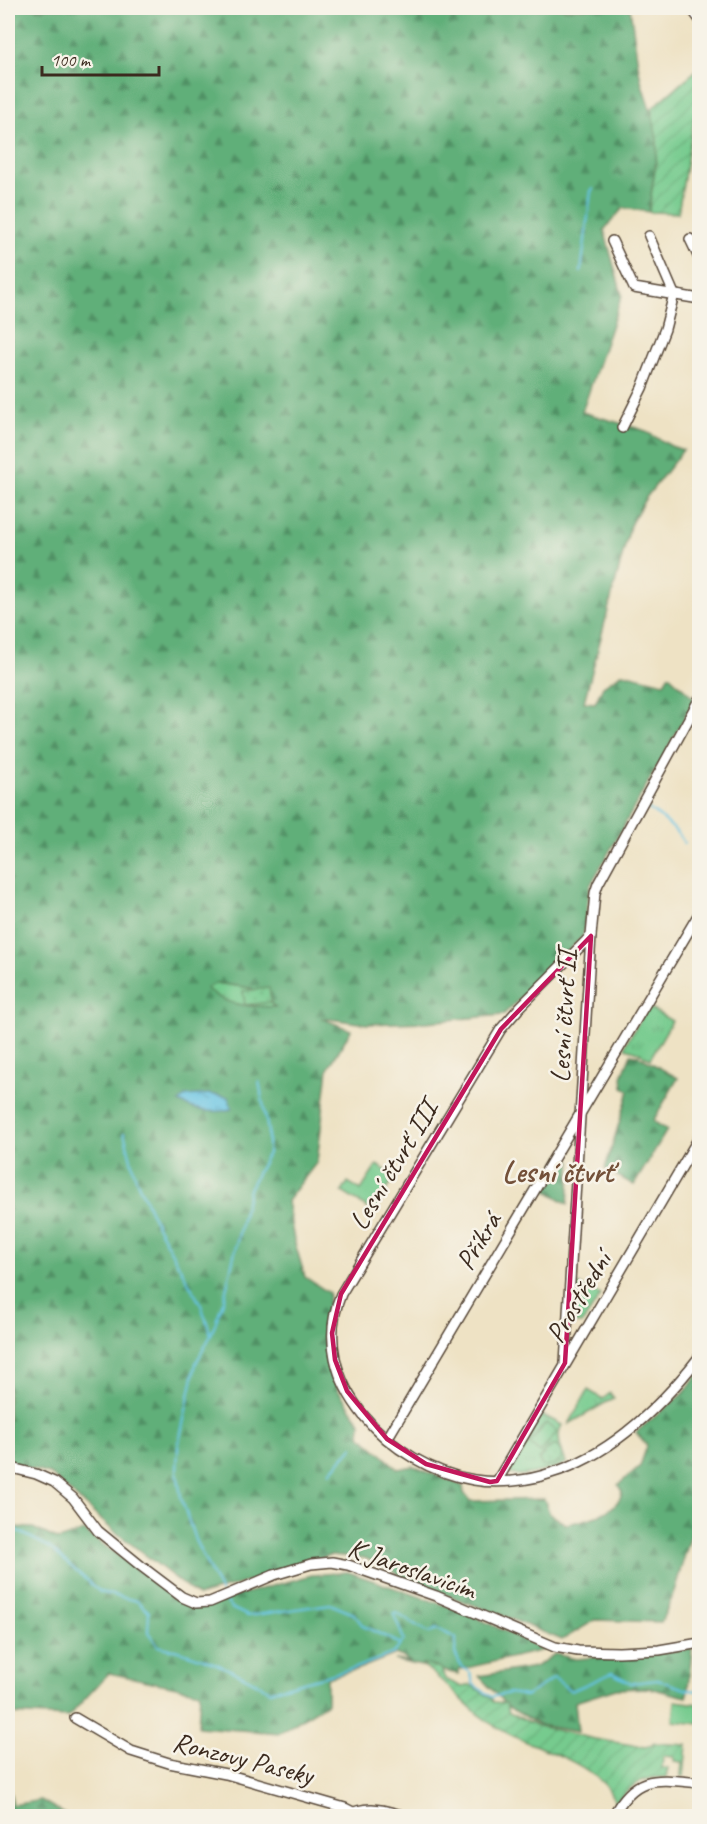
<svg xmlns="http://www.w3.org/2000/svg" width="707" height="1824" font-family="Caveat,sans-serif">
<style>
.grass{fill:url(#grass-tufts);stroke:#587a56;stroke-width:1.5}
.forest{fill:url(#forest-firs);stroke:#4e6c4c;stroke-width:1.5;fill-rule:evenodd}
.park{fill:url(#park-dots);stroke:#587a56;stroke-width:1.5}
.garden{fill:url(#garden-furrows);stroke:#587a56;stroke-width:1.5}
.pitch{fill:#76cb8e;stroke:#587a56;stroke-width:1.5}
.water{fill:url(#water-ripples);stroke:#507781;stroke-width:1.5}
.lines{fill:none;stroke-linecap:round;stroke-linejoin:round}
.stream{stroke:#66c4e4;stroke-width:2}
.street-casing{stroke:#564637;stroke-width:12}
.street{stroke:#fff;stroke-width:9}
.marked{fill:none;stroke:#c2185b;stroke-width:4.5;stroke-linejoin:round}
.labels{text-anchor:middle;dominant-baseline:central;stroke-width:5;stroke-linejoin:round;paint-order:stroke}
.street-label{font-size:28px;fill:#3b2a1e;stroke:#f7f3e8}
.neighbourhood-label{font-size:30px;font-weight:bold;fill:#735039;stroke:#f7f3e8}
</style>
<defs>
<pattern id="grass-tufts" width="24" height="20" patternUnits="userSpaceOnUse" patternTransform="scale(1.5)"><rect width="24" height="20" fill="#76cb8e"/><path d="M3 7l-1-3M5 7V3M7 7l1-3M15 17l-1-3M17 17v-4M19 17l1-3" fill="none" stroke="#67ae7a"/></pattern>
<pattern id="forest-firs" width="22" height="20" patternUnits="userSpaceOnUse" patternTransform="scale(1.5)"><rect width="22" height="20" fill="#60af79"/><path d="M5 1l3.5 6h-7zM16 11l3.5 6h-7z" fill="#508f63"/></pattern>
<pattern id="park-dots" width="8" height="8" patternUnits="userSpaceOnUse" patternTransform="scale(1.5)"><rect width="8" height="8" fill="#76cb8e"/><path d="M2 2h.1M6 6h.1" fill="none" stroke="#67ae7a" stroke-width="1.8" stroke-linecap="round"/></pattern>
<pattern id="garden-furrows" width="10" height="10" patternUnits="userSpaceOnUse" patternTransform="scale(1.5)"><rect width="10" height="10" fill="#76cb8e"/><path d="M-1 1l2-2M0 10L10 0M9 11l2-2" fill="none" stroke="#67ae7a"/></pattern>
<pattern id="water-ripples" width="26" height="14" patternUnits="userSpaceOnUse" patternTransform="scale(1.5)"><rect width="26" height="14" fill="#66c4e4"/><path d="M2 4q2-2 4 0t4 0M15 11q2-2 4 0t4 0" fill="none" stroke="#559fb8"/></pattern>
</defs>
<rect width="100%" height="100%" fill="#f7f3e8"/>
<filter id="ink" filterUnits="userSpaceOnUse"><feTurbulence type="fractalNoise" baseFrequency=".0167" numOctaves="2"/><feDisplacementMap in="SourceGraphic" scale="12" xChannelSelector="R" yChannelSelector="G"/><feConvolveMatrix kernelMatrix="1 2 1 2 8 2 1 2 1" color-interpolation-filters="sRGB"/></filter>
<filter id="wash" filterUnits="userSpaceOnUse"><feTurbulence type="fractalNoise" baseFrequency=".008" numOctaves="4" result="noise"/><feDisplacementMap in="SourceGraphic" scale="24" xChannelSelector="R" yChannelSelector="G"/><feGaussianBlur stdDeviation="1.35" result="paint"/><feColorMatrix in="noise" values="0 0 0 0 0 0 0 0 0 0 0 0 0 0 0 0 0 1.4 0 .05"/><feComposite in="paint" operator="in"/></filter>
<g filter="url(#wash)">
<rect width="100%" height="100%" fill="#eee2c4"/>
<g class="grass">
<path d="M216,983L251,988L276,1007C247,1006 228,1007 205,988Z"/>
<path d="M648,1007L672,1021L650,1059L636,1051L625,1048L626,1043Z"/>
<path d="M573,1282L601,1295L582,1324L574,1323L571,1318Z"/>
<path d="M588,1390L603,1399L610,1393L614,1398L569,1424Z"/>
<path d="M541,1414L562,1425C555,1437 562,1450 566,1463C554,1469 523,1478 510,1474L511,1466Z"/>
</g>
<g class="forest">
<path d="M8,8H630C634,32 636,57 641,80C646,101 657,121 657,143C657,166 651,189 649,212L623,208L604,230L622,295L582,412L643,430L671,446L683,450L645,499L631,523L584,702L595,703L603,686L623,673L664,683L669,675L695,699L590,886L583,936L503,1015L426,1022L367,1024L321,1018L351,1030L328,1069L317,1162L287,1201L294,1240L305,1277L329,1293L326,1333L338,1390L361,1423L360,1435L398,1469L413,1466L463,1486L464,1493L470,1501L544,1499L550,1514L566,1524C584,1521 618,1514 622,1492L618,1485L640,1466L647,1446L636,1432L685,1392L699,1373V1516L690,1538L672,1598L661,1622L595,1620L562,1640L504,1616L430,1589L365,1558L330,1555L288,1570L198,1596L108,1526L50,1474L8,1463ZM216,983L251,988L275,1007C247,1006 227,1007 206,988Z"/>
<path d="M631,1054L637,1055L678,1078L653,1121L667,1130L634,1185L605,1169L629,1091L623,1087L622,1076Z"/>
<path d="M560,1156L571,1160L568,1204L541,1187Z"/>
<path d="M8,1527L33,1528L59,1540L84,1531L192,1608L312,1575L348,1572L467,1613L544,1650L458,1670V1674L394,1660L411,1662L396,1654L358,1669L327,1678V1703L280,1733L198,1727L200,1692L109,1673L68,1717L8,1714Z"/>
<path d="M692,1649L687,1697L649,1688L616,1689L575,1702L578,1732L539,1725L508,1707L479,1676L535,1667L555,1654L576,1659Z"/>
<path d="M8,1783L13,1805L41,1800L68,1816H31L25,1814L8,1816Z"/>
</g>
<g class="park">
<path d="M269,988L271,1002L245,1005L243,991Z"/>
<path d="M555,1445C561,1448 563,1455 561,1461L552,1465L542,1466L539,1460C543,1452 547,1448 555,1445Z"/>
</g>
<g class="garden">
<path d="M699,68V90L678,213L649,212C651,189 658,164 657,141C656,131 653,119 651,109Z"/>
<path d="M421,1664L441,1668L445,1679L462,1687L471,1685L492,1699L493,1702L506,1703L509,1713L538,1726L595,1739L645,1747L653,1745V1743L687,1745L684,1776H681L682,1762L674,1761V1757L663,1756L662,1768H668L666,1777C637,1778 635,1783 616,1803C612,1797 609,1789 604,1784C572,1752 523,1747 487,1721C464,1704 445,1681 421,1664Z"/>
</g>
<g class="pitch">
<path d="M377,1165L395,1176L374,1212L342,1192L348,1182L361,1190Z"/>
<path d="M546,1423L557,1432L540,1453L529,1444Z"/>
<path d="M675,1701L699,1704V1724L673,1721Z"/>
</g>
<path class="water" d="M209,1094L228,1097L232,1109C214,1114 195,1111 179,1102L186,1096Z"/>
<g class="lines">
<g class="stream">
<path d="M581,272L591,191L593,189"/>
<path d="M644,806C661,817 674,826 685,844"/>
<path d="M124,1133L136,1179L158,1228L201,1305L211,1335"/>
<path d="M330,1472L353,1447"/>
<path d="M8,1526L49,1547L100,1592L137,1601L149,1612L148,1632L158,1646C199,1655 234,1669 270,1691L355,1668L394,1653L404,1640L394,1615L396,1613L429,1633L437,1629L456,1638L455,1653L461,1666L470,1672L474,1685L492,1697L510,1693L526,1696L554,1678L571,1691L612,1673L631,1683L658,1680L688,1690L700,1691"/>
<path d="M221,1593L195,1540L181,1497L177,1471L178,1447L196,1363L211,1335L224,1299L249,1189L268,1153V1131L259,1081"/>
<path d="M224,1598L231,1608L248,1616L330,1604L354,1614L363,1626L401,1644"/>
</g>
</g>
</g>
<g filter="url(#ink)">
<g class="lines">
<g class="street-casing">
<g id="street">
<path d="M691,8L700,20"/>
<path d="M690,239L700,260"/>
<path d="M612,241L634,288L700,299"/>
<path d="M622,428L642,388L665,329L674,294L649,236"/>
<path d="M591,936L521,1006L501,1029L341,1294C305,1382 392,1467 474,1480C498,1484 528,1481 551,1473C612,1455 662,1405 700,1356"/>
<path d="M565,1363L591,936L595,893L598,884L700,698"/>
<path d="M387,1439L700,912"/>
<path d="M8,1467L36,1474L54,1482L73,1498L98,1531L141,1566L182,1597L196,1603L210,1602L274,1575L311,1564L332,1562L348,1565L436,1596L555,1647L578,1651L619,1652L659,1650L700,1643"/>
<path d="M497,1481L700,1136"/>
<path d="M75,1718L131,1751L169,1763L226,1774L345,1808L353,1812"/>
<path d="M345,1816C368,1804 382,1810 406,1816"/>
<path d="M613,1816C636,1773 657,1779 700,1783"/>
</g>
</g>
<use href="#street" class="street"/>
</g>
</g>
<path class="marked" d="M591,936L565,1363L497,1481L490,1482L426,1464L387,1439L347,1391L335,1360L332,1333L341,1294L501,1029Z"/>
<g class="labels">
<g class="street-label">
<text transform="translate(563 1016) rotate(-87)">Lesní čtvrť II</text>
<text transform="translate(393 1165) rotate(-59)">Lesní čtvrť III</text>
<text transform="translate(478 1241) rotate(-59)">Příkrá</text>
<text transform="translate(578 1297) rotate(-59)">Prostřední</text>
<text transform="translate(412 1568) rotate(19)">K Jaroslavicím</text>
<text transform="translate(243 1758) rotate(14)">Ronzovy Paseky</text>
</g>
<g class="neighbourhood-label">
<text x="558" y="1172">Lesní čtvrť</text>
</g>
</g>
<rect width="707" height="1824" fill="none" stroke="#f7f3e8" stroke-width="30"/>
<path d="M42 66v9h117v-9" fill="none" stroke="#3b2a1e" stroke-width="3"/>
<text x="51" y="66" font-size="18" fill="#3b2a1e" stroke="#f7f3e8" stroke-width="4.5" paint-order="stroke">100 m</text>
</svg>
